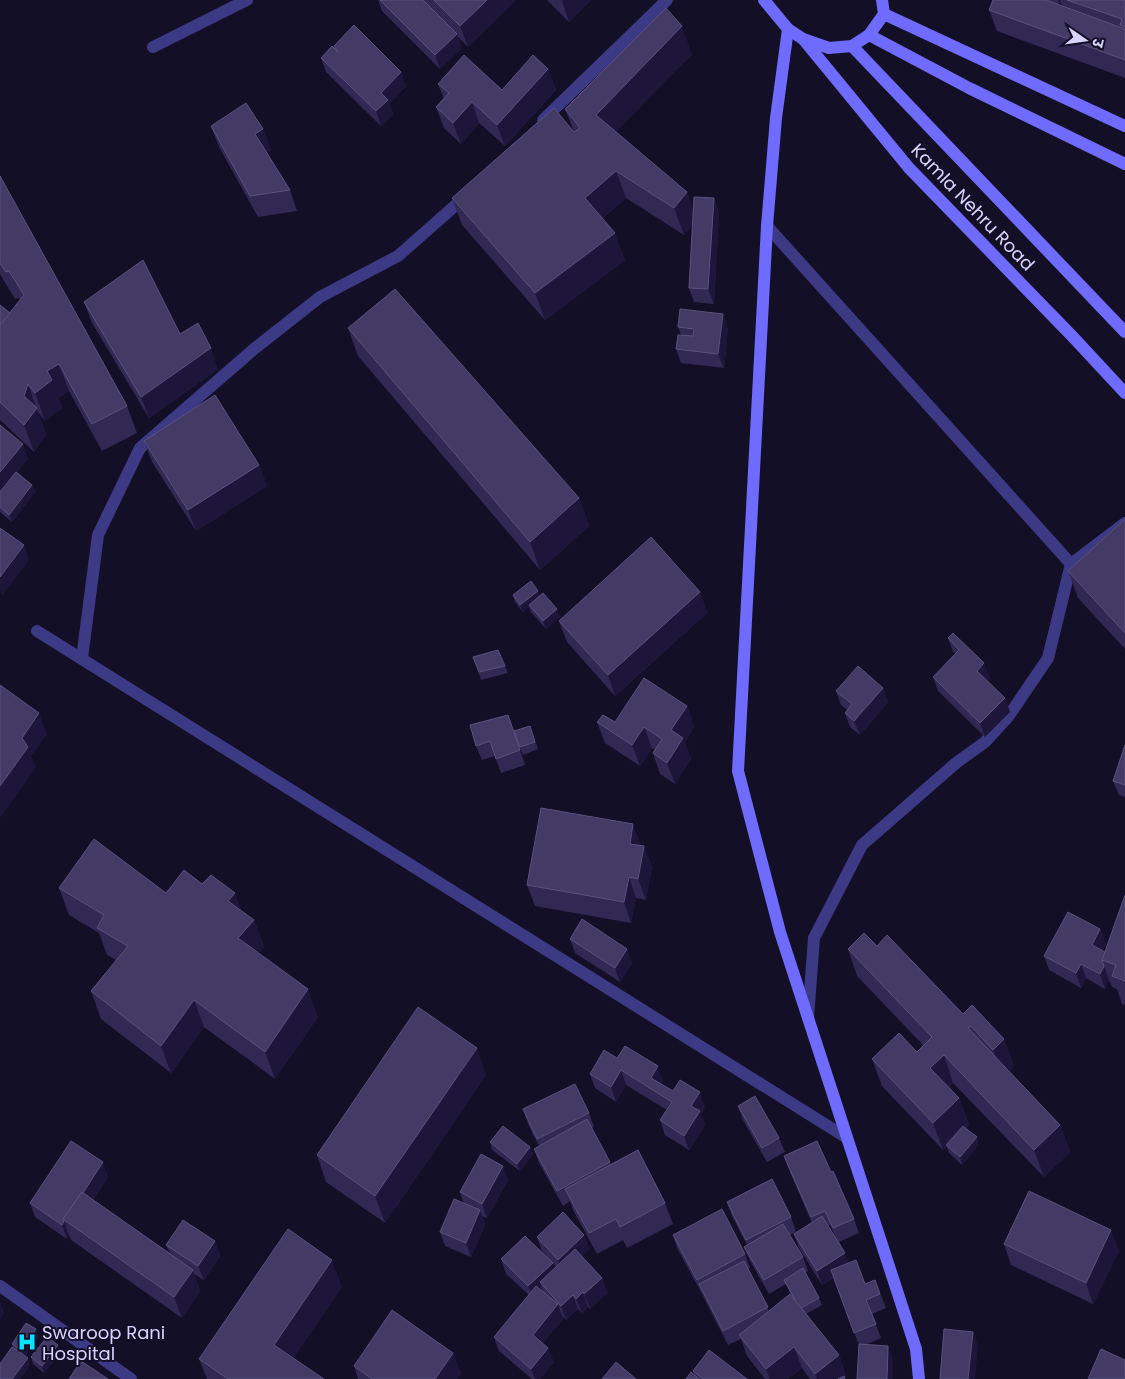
<svg xmlns="http://www.w3.org/2000/svg" width="1125" height="1379" font-family="Poppins,'Noto Sans Devanagari',sans-serif">
<style>
.lines{fill:none;stroke-linecap:round;stroke-linejoin:round}
.street{stroke:#3d3a85;stroke-width:12}
.secondary{stroke:#6f6bff;stroke-width:12}
.wall{fill:#312854;fill-rule:evenodd}
.shaded-wall{fill:#1d163a}
.building{fill:#433a66;stroke:#5a527e}
.labels{text-anchor:middle;dominant-baseline:central;stroke-width:4;stroke-linejoin:round;paint-order:stroke}
.street-label{font-size:18px;fill:#d9d4ff;stroke:#130f26}
.poi-label{font-size:18px;fill:#d9d4ff;stroke:#130f26;text-anchor:start}
</style>
<rect width="100%" height="100%" fill="#130f26"/>
<g class="lines">
<g class="street">
<path d="M153,47L247,0"/>
<path d="M543,120L667,0"/>
<path d="M767,226L1071,564L1125,523"/>
<path d="M37,631L847,1138"/>
<path d="M82,658L98,535L140,448L254,349L320,297L398,256L466,196"/>
<path d="M808,1018L814,938L862,845L956,763L985,742L1008,717L1048,658L1071,564"/>
<path d="M0,1286L131,1379"/>
</g>
<g class="secondary">
<path d="M764,0L788,29L803,39L829,48L852,46L869,35L884,14L882,0"/>
<path d="M884,14L1125,126"/>
<path d="M788,29L776,118L767,226L738,771L780,932L916,1349L919,1379"/>
<path d="M869,35L969,88L1125,164"/>
<path d="M803,39L909,168L1073,337L1125,393"/>
<path d="M852,46L1125,332"/>
</g>
</g>
<g class="wall">
<path d="M378,0H516L468,47L458,37L462,48L440,69L382,11Z"/>
<path d="M547,0H591L569,22Z"/>
<path d="M993,0H1125V78L997,31L989,10Z"/>
<path d="M334,46L401,72L406,86L389,104L393,114L381,126L326,72L321,58L335,48Z"/>
<path d="M692,54L616,131L694,210L714,198L719,213L714,304L694,302L689,288L693,224L684,235L626,198L603,218L625,260L545,320L462,225L452,198L574,132L565,109Z"/>
<path d="M548,69L556,90L505,146L479,123L461,144L444,128L436,107L444,99L438,84L502,90Z"/>
<path d="M211,126L263,129L271,150L267,153L290,190L297,211L258,217L219,147Z"/>
<path d="M0,176L127,406L137,433L102,451L69,391L58,398L62,408L45,421L38,412L46,435L34,452L0,420V305L10,313L20,300L19,298L15,299L0,274Z"/>
<path d="M84,302L180,334L218,369L149,418L92,323Z"/>
<path d="M678,327L728,328L724,368L681,363L676,349L681,335Z"/>
<path d="M348,328L579,498L589,526L540,570L358,356Z"/>
<path d="M0,425L28,458L17,472L32,485L35,492L12,522L0,512Z"/>
<path d="M144,441L259,465L267,486L196,531L152,462Z"/>
<path d="M1125,519V649L1078,598L1068,571Z"/>
<path d="M700,592L707,613L615,696L567,642L559,621Z"/>
<path d="M513,595H540L560,616L546,629L531,612L529,607L523,612L515,602Z"/>
<path d="M948,638L990,678L987,680L1005,698L1010,712L985,737L938,691L933,677L955,654L953,652Z"/>
<path d="M473,657L505,666L508,673L481,680Z"/>
<path d="M883,688L888,702L860,735L850,727L845,713L847,710L841,705L836,691Z"/>
<path d="M687,706L694,727L685,742L691,759L675,784L660,774L653,753L655,750L652,748L640,766L605,743L597,722H615Z"/>
<path d="M530,726L538,749L523,755L514,731Z"/>
<path d="M514,729L525,765L501,773L495,756L482,760L476,746Z"/>
<path d="M1125,745V797L1119,795L1113,781Z"/>
<path d="M641,845V846H644L652,867L646,900L636,898L631,923L535,906L527,885Z"/>
<path d="M202,884L254,920L264,947L258,953L318,1017L275,1079L204,1027L171,1073L101,1019L91,991L116,960L107,955L99,933L69,915L59,888L166,893Z"/>
<path d="M1125,895V1005L1122,1004L1117,989L1112,987L1109,980L1105,989L1086,978L1081,988L1049,970L1044,956L1100,929L1106,944L1102,951L1105,952Z"/>
<path d="M570,939L632,963L620,982L575,953Z"/>
<path d="M877,946L963,1014L1004,1039L1014,1066L1009,1071L1060,1125L1070,1152L1044,1177L953,1083L949,1087L959,1098L969,1125L966,1128L979,1144L962,1165L949,1153L947,1147L943,1150L882,1086L872,1059L917,1052L923,1045L857,976L848,949Z"/>
<path d="M617,1058L663,1081L661,1084L673,1091L705,1107L701,1114L705,1125L689,1150L665,1135L660,1120L667,1110L626,1085L616,1102L595,1088L590,1074Z"/>
<path d="M486,1075L385,1223L326,1182L317,1155Z"/>
<path d="M738,1106L779,1138L785,1152L767,1162L743,1120Z"/>
<path d="M523,1109L589,1113L594,1127L592,1128L611,1164L665,1203L673,1224L627,1248L623,1240L597,1254L573,1210L570,1201L563,1206L539,1163L534,1149L539,1146L528,1124Z"/>
<path d="M490,1142L530,1147L533,1154L520,1171L492,1150Z"/>
<path d="M784,1156L831,1172L854,1219L859,1233L839,1242L849,1263L865,1284L875,1280L886,1308L872,1314L881,1338L865,1345L893,1360L859,1345L833,1278L822,1285L799,1248L794,1234L812,1223L789,1170ZM830,1225L838,1242L828,1226Z"/>
<path d="M503,1166L508,1180L487,1218L482,1216L485,1225L471,1257L445,1246L440,1232L464,1204L460,1192Z"/>
<path d="M108,1177L93,1200L170,1253L166,1245L215,1241L220,1256L204,1280L194,1274L200,1291L182,1318L71,1240L69,1235L67,1239L35,1217L30,1203Z"/>
<path d="M727,1202L791,1217L796,1232L790,1235L803,1257L808,1271L805,1273L819,1298L822,1305L806,1314L839,1355L846,1376L844,1378L845,1379H810L802,1368L788,1379H765L747,1356L741,1339L728,1345L702,1294L678,1250L673,1235L745,1254L750,1268L748,1269L769,1311L792,1297L786,1284L769,1294L750,1261L744,1247L747,1245L732,1216Z"/>
<path d="M584,1235L589,1250L582,1256L602,1278L607,1293L590,1309L588,1307L582,1313L578,1309L566,1320L562,1316L563,1319L543,1343L554,1362L540,1379H532L499,1351L494,1337L529,1295L506,1274L501,1259L555,1268L556,1267L542,1251L537,1237Z"/>
<path d="M1004,1244L1119,1251L1093,1304L1011,1265Z"/>
<path d="M342,1287L293,1358L324,1379H207L199,1359Z"/>
<path d="M36,1329L38,1336L25,1356L30,1365L20,1379H0L13,1347L12,1344Z"/>
<path d="M60,1353L44,1373L33,1364L31,1357Z"/>
<path d="M453,1353L461,1374L457,1379H358L354,1366Z"/>
<path d="M693,1371L747,1379H686L694,1375Z"/>
</g>
<g class="shaded-wall">
<path d="M487,0H516L468,47L460,26Z"/>
<path d="M563,0H591L569,22L562,1Z"/>
<path d="M1058,0H1060L1064,12L1063,15Z"/>
<path d="M682,26L692,54L606,142L596,115Z"/>
<path d="M457,34L462,48L440,69L435,55Z"/>
<path d="M548,69L556,90L505,146L497,125Z"/>
<path d="M401,72L406,86L389,104L393,114L381,126L376,111L381,93Z"/>
<path d="M472,102L479,123L461,144L453,123Z"/>
<path d="M263,129L271,150L263,155L255,134Z"/>
<path d="M616,171L626,198L595,225L585,198Z"/>
<path d="M687,192L697,219L684,235L674,208Z"/>
<path d="M714,198L719,213L714,304L708,289Z"/>
<path d="M615,233L625,260L545,320L535,293Z"/>
<path d="M723,314L728,328L724,368L718,354Z"/>
<path d="M211,348L218,369L149,418L141,397Z"/>
<path d="M59,364L69,391L58,398L62,408L45,421L35,393L47,371Z"/>
<path d="M28,384L46,435L34,452L24,425V396Z"/>
<path d="M23,444L28,458L0,493V472Z"/>
<path d="M259,465L267,486L196,531L188,510Z"/>
<path d="M32,485L35,492L12,522L9,515Z"/>
<path d="M579,498L589,526L540,570L530,542Z"/>
<path d="M24,545L29,560L2,596L0,589V577Z"/>
<path d="M538,591L541,598L529,605V607L523,612L520,605Z"/>
<path d="M700,592L707,613L615,696L608,675Z"/>
<path d="M557,609L560,616L546,629L543,621Z"/>
<path d="M984,663L990,678L982,685L977,671Z"/>
<path d="M883,688L888,702L860,735L854,721Z"/>
<path d="M1005,698L1010,712L985,737L980,723Z"/>
<path d="M687,706L694,727L685,742L691,759L675,784L667,763L671,730Z"/>
<path d="M39,713L47,734L31,756L36,768L0,818V786L22,738Z"/>
<path d="M508,715L514,729L525,765L520,750Z"/>
<path d="M644,727L652,748L640,766L632,745Z"/>
<path d="M633,824L641,845L637,865L630,844Z"/>
<path d="M644,846L652,867L646,900L638,879Z"/>
<path d="M629,877L636,898L631,923L624,902Z"/>
<path d="M235,893L245,920L228,901Z"/>
<path d="M254,920L264,947L248,965L238,938Z"/>
<path d="M1100,929L1106,944L1097,959L1092,945Z"/>
<path d="M627,949L632,963L620,982L615,968Z"/>
<path d="M1081,964L1086,978L1081,988L1076,973Z"/>
<path d="M1104,966L1109,980L1105,989L1100,974Z"/>
<path d="M308,989L318,1017L275,1079L265,1052Z"/>
<path d="M194,1000L204,1027L171,1073L161,1046Z"/>
<path d="M1004,1039L1014,1066L1003,1077L993,1050Z"/>
<path d="M477,1048L486,1075L385,1223L375,1196Z"/>
<path d="M944,1055L953,1083L940,1095L930,1068Z"/>
<path d="M658,1066L663,1081L657,1092L651,1078Z"/>
<path d="M621,1070L626,1085L616,1102L611,1087Z"/>
<path d="M700,1092L705,1107L701,1114L705,1125L689,1150L684,1136L691,1106Z"/>
<path d="M959,1098L969,1125L943,1150L933,1123Z"/>
<path d="M1060,1125L1070,1152L1044,1177L1034,1150Z"/>
<path d="M977,1137L979,1144L962,1165L960,1157Z"/>
<path d="M530,1147L533,1154L520,1171L517,1164Z"/>
<path d="M103,1162L108,1177L75,1227L65,1220Z"/>
<path d="M503,1166L508,1180L487,1218L482,1204Z"/>
<path d="M480,1210L485,1225L471,1257L466,1243Z"/>
<path d="M64,1221L69,1235L67,1239L62,1225Z"/>
<path d="M1111,1230L1119,1251L1093,1304L1086,1283Z"/>
<path d="M584,1235L589,1250L563,1274L558,1260Z"/>
<path d="M215,1241L220,1256L204,1280L198,1266Z"/>
<path d="M845,1253L850,1267L822,1285L817,1271Z"/>
<path d="M332,1260L342,1287L284,1372L274,1345Z"/>
<path d="M553,1263L558,1278L540,1282L543,1292L534,1300L528,1286Z"/>
<path d="M193,1270L200,1291L182,1318L174,1297Z"/>
<path d="M602,1278L607,1293L590,1309L584,1294Z"/>
<path d="M583,1292L588,1307L582,1313L576,1299Z"/>
<path d="M573,1295L578,1309L566,1320L561,1306Z"/>
<path d="M0,1301L4,1313L0,1319Z"/>
<path d="M558,1304L563,1319L538,1349L533,1335Z"/>
<path d="M36,1329L38,1336L24,1358L21,1351Z"/>
<path d="M973,1332L978,1346L975,1379H968Z"/>
<path d="M58,1345L60,1353L44,1373L42,1366Z"/>
<path d="M888,1346L893,1360V1379H887Z"/>
<path d="M794,1347L802,1368L788,1379H770L766,1369Z"/>
<path d="M548,1348L554,1362L540,1379H535L531,1369Z"/>
<path d="M453,1353L461,1374L457,1379H435Z"/>
<path d="M839,1355L846,1376L843,1379H817L815,1374Z"/>
<path d="M28,1358L30,1365L20,1379H12Z"/>
</g>
<g class="building">
<path d="M380,0H423L457,34L435,55Z"/>
<path d="M434,0H487L460,26Z"/>
<path d="M993,0H1046L1125,29V60L989,10Z"/>
<path d="M1067,0H1125V27L1120,25L1122,19Z"/>
<path d="M666,8L682,26L596,115L687,192L674,208L616,171L585,198L615,233L535,293L452,198L554,108L574,132L580,128L565,109Z"/>
<path d="M354,25L401,72L381,93L388,100L376,111L321,58L332,46L338,52L334,46Z"/>
<path d="M464,55L502,90L533,55L548,69L497,125L472,102L453,123L436,107L449,93L438,84Z"/>
<path d="M246,103L263,129L255,134L290,190L250,196L211,126Z"/>
<path d="M0,176L127,406L92,424L59,364L47,371L52,380L35,393L28,384L24,396L37,408L24,425L0,402V325L24,295L9,271L6,272L0,263Z"/>
<path d="M694,197L714,198L708,289L689,288Z"/>
<path d="M143,260L180,334L198,323L211,348L141,397L84,302Z"/>
<path d="M395,289L579,498L530,542L348,328Z"/>
<path d="M0,305L10,313L0,325Z"/>
<path d="M680,309L723,314L718,354L676,349L678,335L693,336L694,329L678,327Z"/>
<path d="M215,395L259,465L188,510L144,441Z"/>
<path d="M0,425L23,444L0,472Z"/>
<path d="M16,472L32,485L9,515L0,507V492Z"/>
<path d="M1125,519V633L1068,571Z"/>
<path d="M0,528L24,545L0,577Z"/>
<path d="M651,537L700,592L608,675L559,621Z"/>
<path d="M531,581L538,591L520,605L513,595Z"/>
<path d="M543,593L557,609L543,621L529,605Z"/>
<path d="M953,633L984,663L977,671L1005,698L980,723L933,677L959,650L948,638Z"/>
<path d="M498,650L505,666L479,672L473,657Z"/>
<path d="M858,666L883,688L854,721L845,713L852,704L836,691Z"/>
<path d="M644,678L687,706L671,730L683,738L667,763L653,753L662,739L644,727L632,745L597,722L603,715L615,722Z"/>
<path d="M0,685L39,713L22,738L28,747L0,786Z"/>
<path d="M508,715L520,750L496,759L490,741L476,746L470,725Z"/>
<path d="M530,726L535,742L520,747L514,731Z"/>
<path d="M1125,745V785L1113,781Z"/>
<path d="M541,808L633,824L630,844L644,846L638,879L629,877L624,902L527,885Z"/>
<path d="M94,839L166,893L184,870L202,884L211,875L235,893L228,901L254,920L238,938L308,989L265,1052L194,1000L161,1046L91,991L128,946L97,928L104,915L59,888Z"/>
<path d="M1125,895V981L1112,976L1116,965L1102,960Z"/>
<path d="M1068,912L1100,929L1092,945L1105,952L1102,960L1104,966L1100,974L1081,964L1076,973L1044,956Z"/>
<path d="M582,919L627,949L615,968L570,939Z"/>
<path d="M864,933L877,946L887,935L963,1014L972,1005L1004,1039L993,1050L971,1026L968,1028L1060,1125L1034,1150L944,1055L930,1068L959,1098L933,1123L872,1059L899,1033L917,1052L932,1037L848,949Z"/>
<path d="M418,1007L477,1048L375,1196L317,1155Z"/>
<path d="M625,1046L658,1066L651,1078L673,1091L680,1080L700,1092L691,1106L700,1111L684,1136L660,1120L672,1102L621,1070L611,1087L590,1074L604,1050L617,1058Z"/>
<path d="M575,1084L589,1113L537,1139L523,1109Z"/>
<path d="M755,1096L779,1138L762,1148L738,1106Z"/>
<path d="M587,1119L610,1162L557,1191L534,1149Z"/>
<path d="M503,1126L530,1147L517,1164L490,1142Z"/>
<path d="M963,1126L977,1137L960,1157L946,1145Z"/>
<path d="M71,1141L103,1162L83,1193L82,1192L63,1219L64,1221L62,1225L30,1203Z"/>
<path d="M817,1141L831,1172L833,1171L854,1219L833,1228L825,1211L811,1217L784,1156Z"/>
<path d="M638,1150L665,1203L620,1227L616,1219L589,1233L565,1189Z"/>
<path d="M481,1154L503,1166L482,1204L460,1192Z"/>
<path d="M772,1179L791,1217L746,1240L727,1202Z"/>
<path d="M1029,1191L1111,1230L1086,1283L1004,1244Z"/>
<path d="M82,1192L193,1270L174,1297L63,1219Z"/>
<path d="M454,1199L480,1210L466,1243L440,1232Z"/>
<path d="M722,1209L745,1254L697,1280L673,1235Z"/>
<path d="M563,1212L584,1235L558,1260L537,1237Z"/>
<path d="M822,1216L845,1253L817,1271L794,1234Z"/>
<path d="M183,1220L215,1241L198,1266L166,1245Z"/>
<path d="M783,1224L803,1257L764,1280L744,1247Z"/>
<path d="M288,1229L332,1260L274,1345L324,1379H228L199,1359Z"/>
<path d="M525,1236L553,1263L528,1286L501,1259Z"/>
<path d="M575,1249L602,1278L584,1294L583,1292L576,1299L573,1295L561,1306L540,1282Z"/>
<path d="M856,1260L865,1284L875,1280L880,1294L866,1300L876,1324L854,1333L831,1270Z"/>
<path d="M744,1261L768,1307L723,1331L699,1284Z"/>
<path d="M803,1268L819,1298L801,1308L797,1303L784,1280Z"/>
<path d="M536,1286L558,1304L533,1335L548,1348L531,1369L494,1337Z"/>
<path d="M790,1294L839,1355L815,1374L794,1347L766,1369L739,1335Z"/>
<path d="M392,1310L453,1353L435,1379H372L354,1366Z"/>
<path d="M26,1323L36,1329L21,1351L12,1344Z"/>
<path d="M944,1329L973,1332L968,1379H940Z"/>
<path d="M47,1337L58,1345L42,1366L31,1357Z"/>
<path d="M859,1344L888,1346L887,1379H857Z"/>
<path d="M12,1347L28,1358L12,1379H0V1364Z"/>
<path d="M1101,1349L1125,1360V1379H1088Z"/>
<path d="M709,1350L747,1379H703L693,1371Z"/>
<path d="M81,1361L108,1379H69Z"/>
<path d="M616,1362L636,1379H602Z"/>
<path d="M691,1372L699,1379H686Z"/>
<path d="M844,1376L845,1379H838Z"/>
</g>
<defs>
<g id="hospital-bare" transform="scale(1.5)"><path d="M-5-5h3v3.5h4V-5h3V5h-3V1.5h-4V5h-3Z" fill="#00e5ff" stroke="#130f26" stroke-width="2.5" paint-order="stroke"/></g>
</defs>
<g fill-rule="evenodd">
<use href="#hospital-bare" x="27" y="1342"/>
</g>
<g class="labels">
<g class="street-label">
<text transform="translate(973 207) rotate(46)">Kamla Nehru Road</text>
</g>
<g class="poi-label">
<text x="42" y="1332">Swaroop Rani<tspan x="42" dy="21">Hospital</tspan></text>
</g>
</g>
<g transform="translate(1085 40) rotate(103)" stroke="#130f26" stroke-width="4" paint-order="stroke">
<path d="M0-4L9 19L0 12L-9 19Z" fill="#d9d4ff"/>
<text y="-8" font-size="14" font-weight="bold" text-anchor="middle" fill="#d9d4ff">उ</text>
</g>
</svg>
